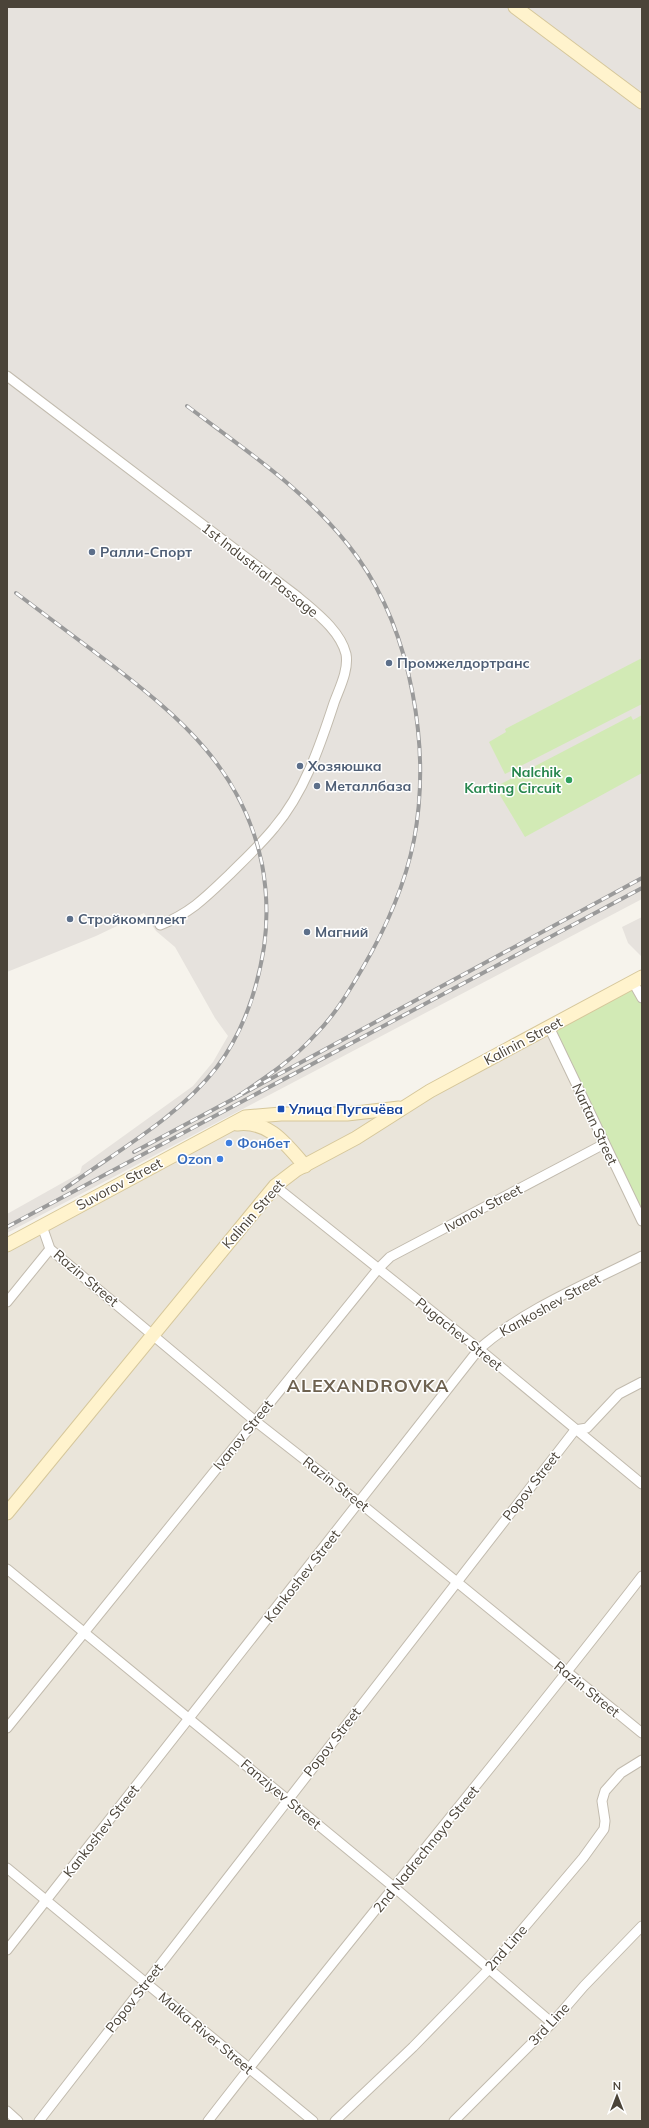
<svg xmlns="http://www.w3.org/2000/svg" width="649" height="2128" font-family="Mulish,sans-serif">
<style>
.residential{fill:#eae5da}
.industrial{fill:#e6e2dd}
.green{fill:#d2eab5}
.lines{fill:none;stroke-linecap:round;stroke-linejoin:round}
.street-casing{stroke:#c2bbae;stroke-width:11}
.secondary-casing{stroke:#d6c79b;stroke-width:15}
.street{stroke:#fff;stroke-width:9}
.secondary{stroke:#fff3cd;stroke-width:13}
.rail-casing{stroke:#9a9a9a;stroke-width:4}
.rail{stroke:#fff;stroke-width:2.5;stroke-dasharray:8;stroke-linecap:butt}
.service-dot{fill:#5c6f8a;stroke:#fff;stroke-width:1.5}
.leisure-dot{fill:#2e9e5b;stroke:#fff;stroke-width:1.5}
.transit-dot{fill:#1a4fb4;stroke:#fff;stroke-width:1.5}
.shop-dot{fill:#3f7fe0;stroke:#fff;stroke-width:1.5}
.labels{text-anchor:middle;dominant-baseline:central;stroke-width:3;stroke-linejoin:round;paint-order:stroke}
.service-label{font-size:14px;font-weight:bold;fill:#4e5e75;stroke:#fff;text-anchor:start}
.street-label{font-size:14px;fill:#4b4439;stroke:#fff}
.leisure-label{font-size:14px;font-weight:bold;fill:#27864d;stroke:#fff;text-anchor:end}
.transit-label{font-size:14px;font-weight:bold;fill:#164399;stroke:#fff;text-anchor:start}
.shop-label{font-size:14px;font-weight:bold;fill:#366cbe;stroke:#fff;text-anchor:start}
.district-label{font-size:18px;font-weight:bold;letter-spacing:1px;fill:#6e6250;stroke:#fff}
</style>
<rect width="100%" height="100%" fill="#f6f3ec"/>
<path class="residential" d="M549,1027L642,1221V2121H7V1245L231,1124L403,1108Z"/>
<g class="industrial">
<path d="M7,7H642V899L7,1233V1214L80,1173L82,1166L193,1086L213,1062L228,1036L215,1018L175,947L156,931L144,913L96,936L7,972Z"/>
<path d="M642,917V956H641L628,943L622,927Z"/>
</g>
<g class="green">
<path d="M642,658V704L505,774L489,742L506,732L505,729Z"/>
<path d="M642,715V773L525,837L495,787L631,716L633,720Z"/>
<path d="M633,982L642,998V1221L549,1027Z"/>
</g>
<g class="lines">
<g class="street-casing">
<g id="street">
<path d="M7,376L298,597C315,612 340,630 346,654C349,670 339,689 334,703C320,746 304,793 274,828C261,844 245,859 230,874C207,896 191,913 160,925"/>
<path d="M633,982L642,998"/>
<path d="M549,1027L642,1221"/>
<path d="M275,1186L479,1349L642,1484"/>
<path d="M42,1226L50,1249L254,1420L360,1503L642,1733"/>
<path d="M7,1302L50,1249"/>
<path d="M7,1569L395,1888L552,2023"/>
<path d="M7,1728L378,1269L390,1257L604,1144"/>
<path d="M7,1868L313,2121"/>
<path d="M7,1950L479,1349C526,1308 587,1284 642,1256"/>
<path d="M7,2111L18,2121"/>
<path d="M39,2121L575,1430L587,1428L619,1394L642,1382"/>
<path d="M208,2121C350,1937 500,1760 642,1576"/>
<path d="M335,2121L413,2047L489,1969L583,1858L604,1829L605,1821L602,1801L605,1791L621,1773L642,1760"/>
<path d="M454,2121L552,2023L584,1986L642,1926"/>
</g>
</g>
<g class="secondary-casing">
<g id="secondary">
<path d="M515,7L642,102"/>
<path d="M237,1124C269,1120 286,1144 305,1166"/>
<path d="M7,1245L245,1117L281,1114H347L399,1108"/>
<path d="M7,1513L275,1186L296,1170L356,1138L430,1091L642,977"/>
</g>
</g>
<use href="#street" class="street"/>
<use href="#secondary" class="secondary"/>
<g class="rail-casing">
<g id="rail">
<path d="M187,406C248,452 313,495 358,558C412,634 431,749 414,840C405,885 385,930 362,969C348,993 334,1016 315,1035C292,1061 263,1079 235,1098L642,878"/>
<path d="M16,593C47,616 77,639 108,662C180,717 243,770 262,864C267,891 268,919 264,947C257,991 244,1031 217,1067C177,1119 115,1152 63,1190"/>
<path d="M134,1152L235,1098"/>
<path d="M7,1227L642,888"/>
</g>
</g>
<use href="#rail" class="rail"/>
</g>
<g class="service-dot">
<circle cx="92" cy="552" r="4"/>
<circle cx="389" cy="663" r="4"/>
<circle cx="300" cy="766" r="4"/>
<circle cx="317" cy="786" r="4"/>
<circle cx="70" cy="919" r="4"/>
<circle cx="307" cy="932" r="4"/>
</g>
<circle class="leisure-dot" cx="569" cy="780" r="4"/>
<rect class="transit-dot" x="277" y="1105" width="8" height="8" rx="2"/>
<g class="shop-dot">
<circle cx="229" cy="1143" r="4"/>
<circle cx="220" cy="1159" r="4"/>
</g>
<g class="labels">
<g class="service-label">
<text x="100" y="552">Ралли-Спорт</text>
<text x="397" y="663">Промжелдортранс</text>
<text x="308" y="766">Хозяюшка</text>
<text x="325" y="786">Металлбаза</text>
<text x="78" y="919">Стройкомплект</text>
<text x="315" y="932">Магний</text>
</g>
<g class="street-label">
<text transform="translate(260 570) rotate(38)">1st Industrial Passage</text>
<text transform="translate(523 1041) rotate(-28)">Kalinin Street</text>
<text transform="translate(595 1124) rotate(65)">Nartan Street</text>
<text transform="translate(119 1184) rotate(-28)">Suvorov Street</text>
<text transform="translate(483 1208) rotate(-28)">Ivanov Street</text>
<text transform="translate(253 1214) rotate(-49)">Kalinin Street</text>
<text transform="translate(86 1278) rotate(40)">Razin Street</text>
<text transform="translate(550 1305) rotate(-29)">Kankoshev Street</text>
<text transform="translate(459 1334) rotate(39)">Pugachev Street</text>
<text transform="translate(243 1435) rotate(-51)">Ivanov Street</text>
<text transform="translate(336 1484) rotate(38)">Razin Street</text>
<text transform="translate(531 1486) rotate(-52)">Popov Street</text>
<text transform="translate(302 1576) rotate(-52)">Kankoshev Street</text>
<text transform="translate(587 1689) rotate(39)">Razin Street</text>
<text transform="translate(332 1742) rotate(-52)">Popov Street</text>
<text transform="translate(281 1794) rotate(40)">Fanziyev Street</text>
<text transform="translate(101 1831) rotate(-52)">Kankoshev Street</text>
<text transform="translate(426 1849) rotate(-51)">2nd Nadrechnaya Street</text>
<text transform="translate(506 1948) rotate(-49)">2nd Line</text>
<text transform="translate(134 1998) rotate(-52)">Popov Street</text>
<text transform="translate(549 2024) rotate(-47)">3rd Line</text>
<text transform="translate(206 2033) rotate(40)">Malka River Street</text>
</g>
<g class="leisure-label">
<text x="561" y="772">Nalchik<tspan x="561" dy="16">Karting Circuit</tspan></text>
</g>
<g class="transit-label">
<text x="289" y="1109">Улица Пугачёва</text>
</g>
<g class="shop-label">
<text x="237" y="1143">Фонбет</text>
<text x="212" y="1159" text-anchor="end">Ozon</text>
</g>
<g class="district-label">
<text x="368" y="1385">ALEXANDROVKA</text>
</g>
</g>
<rect width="649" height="2128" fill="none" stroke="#4b4439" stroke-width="16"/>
<g transform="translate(617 2096)" stroke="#ffffff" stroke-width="3" paint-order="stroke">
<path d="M0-3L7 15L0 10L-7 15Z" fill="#4b4439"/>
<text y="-6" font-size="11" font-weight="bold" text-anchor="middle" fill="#4b4439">N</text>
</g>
</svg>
